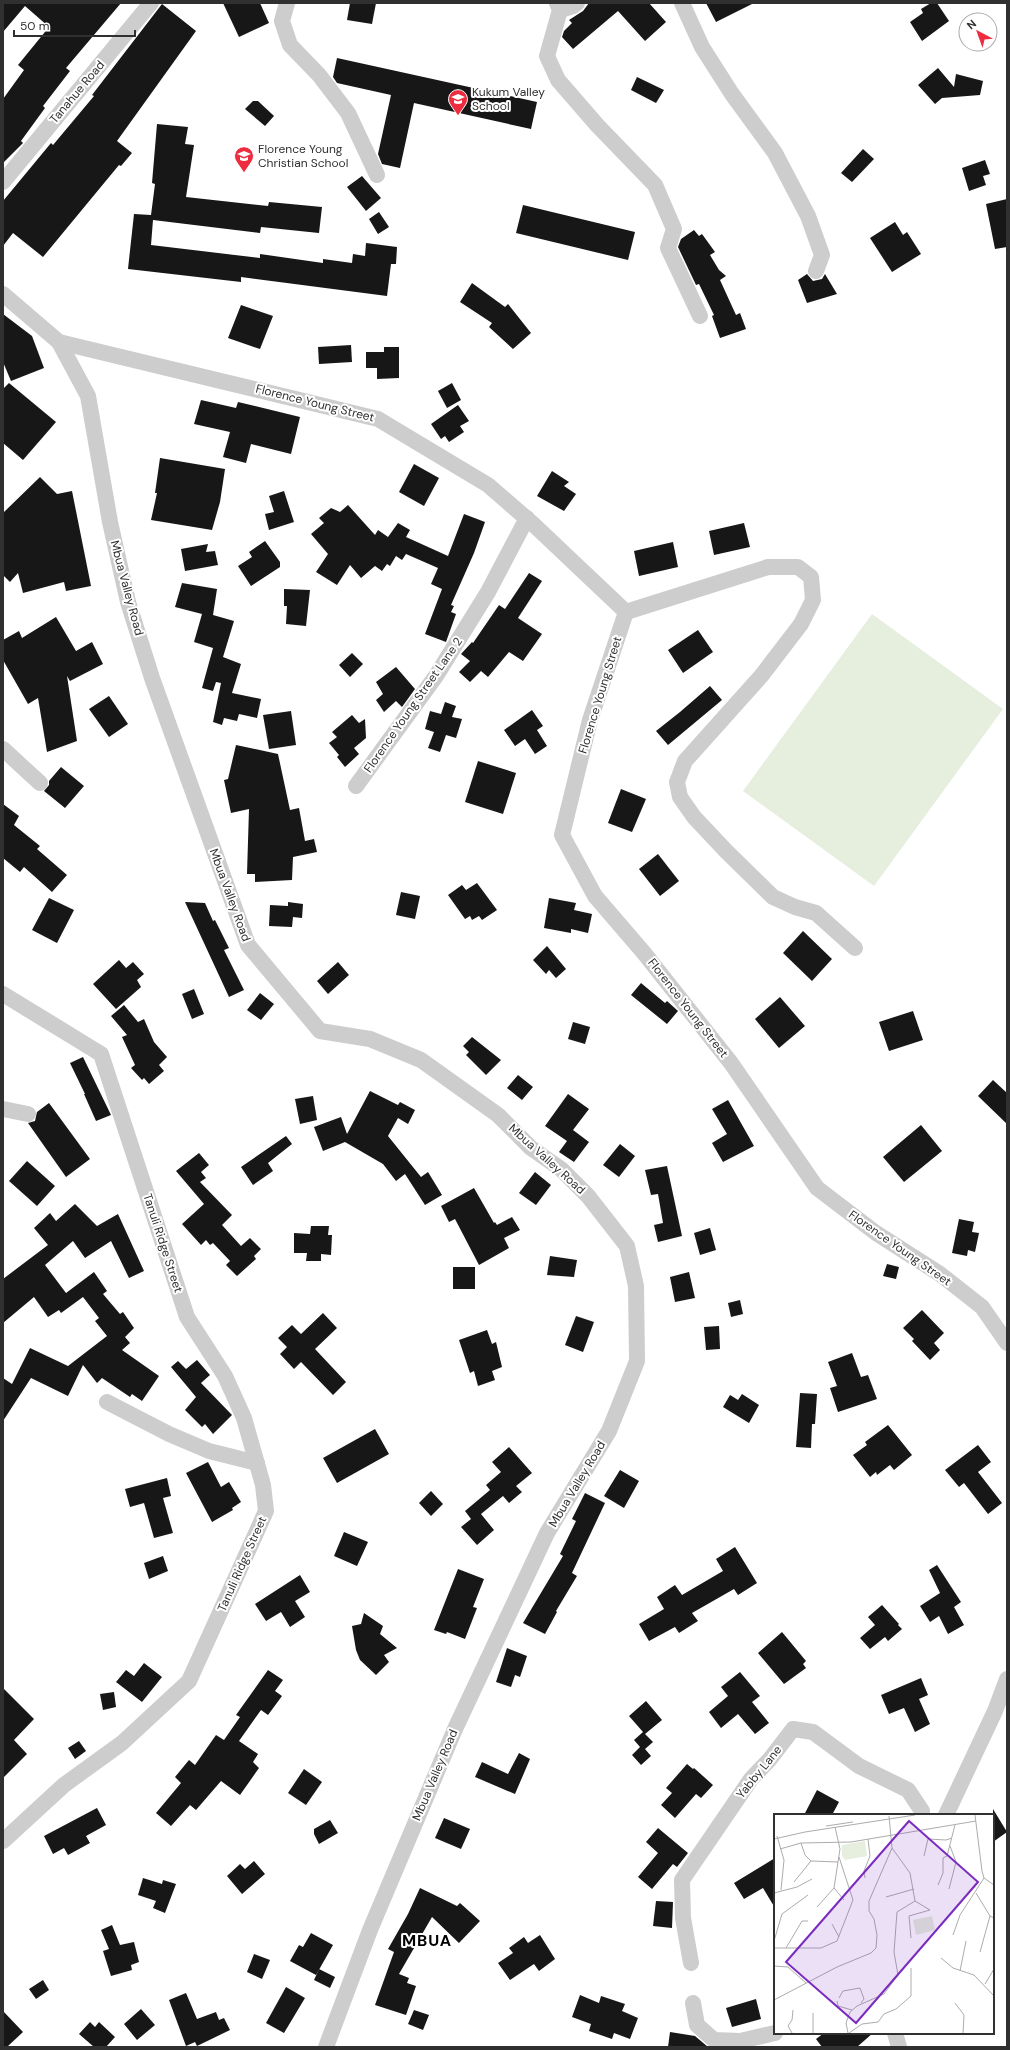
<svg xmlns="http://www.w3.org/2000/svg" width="1010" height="2050" font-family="'DM Sans',sans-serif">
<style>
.green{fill:#e6eede}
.building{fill:#171717}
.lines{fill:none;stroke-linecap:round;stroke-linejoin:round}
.street{stroke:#cdcdcd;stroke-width:16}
.labels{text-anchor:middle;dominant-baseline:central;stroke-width:4;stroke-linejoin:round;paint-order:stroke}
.street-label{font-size:12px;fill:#303030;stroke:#fff}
.poi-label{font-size:12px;fill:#303030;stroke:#fff;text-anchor:start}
.district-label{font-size:16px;font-weight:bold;letter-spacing:1px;fill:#000;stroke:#fff}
.inset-road{fill:none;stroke:#acacac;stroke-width:1}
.view{fill:#7b2cbf;fill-opacity:0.15;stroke:#7b2cbf;stroke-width:2}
.inset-edge{fill:none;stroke:#303030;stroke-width:2}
</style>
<rect width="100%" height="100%" fill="#fff"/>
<path class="green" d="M872,614L1003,709L874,886L743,791Z"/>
<g class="building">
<path d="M3,3H121L66,68L70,71L43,106L45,108L21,141L23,143L3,163V99L24,70L18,65L49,27L25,6L3,32Z"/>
<path d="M223,3H260L269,23L239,37Z"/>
<path d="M350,3H376L372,24L347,20Z"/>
<path d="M589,3H649L666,22L645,41L618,11L573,49L562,37L564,31L572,23L569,20L583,11Z"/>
<path d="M706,3H754L716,22Z"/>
<path d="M931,3H937L949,21L922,41L910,22L923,13L921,9Z"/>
<path d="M162,4L196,31L117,141L132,153L121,166L119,165L43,257L13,233L3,246V201L51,143L53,145L94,96L92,95Z"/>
<path d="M337,58L537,102L531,129L414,103L400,168L382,164L378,154L391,95L337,83L333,77Z"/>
<path d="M938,68L954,87L956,74L983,81L980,95L942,98L935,104L918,85Z"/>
<path d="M637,77L664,90L656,103L631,90Z"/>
<path d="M253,101H258L274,116L265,126L245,109Z"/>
<path d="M157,124L188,127L185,144L194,145L186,197L268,206L269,202L322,207L319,233L261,227L260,233L153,220L151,245L260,258V254L323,263V259L352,263L353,254L365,256L366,243L397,247L396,264H391L387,296L241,277V282L128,269L134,214L151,215L155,184L152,183Z"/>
<path d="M863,149L874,159L852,182L841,173Z"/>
<path d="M985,160L990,174L983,176L986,185L969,191L962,168Z"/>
<path d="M362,176L381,198L366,211L347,187Z"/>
<path d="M1007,199V247L995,249L986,204Z"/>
<path d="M523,205L635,232L628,260L516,233Z"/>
<path d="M379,212L389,227L378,234L369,219Z"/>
<path d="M895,222L903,235L907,232L921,254L892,272L870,238Z"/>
<path d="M694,230L699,236L702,234L715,252L710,255L719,270L726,276L720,280L736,315L740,313L746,329L720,338L712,316L714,315L699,284L696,285L678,247L681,239Z"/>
<path d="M807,274L813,281L822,279L825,274L837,294L807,303L798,280Z"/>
<path d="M472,283L505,307L508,304L531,333L513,349L489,327L492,323L460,302Z"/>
<path d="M241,305L273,316L260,349L228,338Z"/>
<path d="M3,314L32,336L44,368L11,381L3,362Z"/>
<path d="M351,345L352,362L319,364L318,347Z"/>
<path d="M384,347H399V378L377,379V368H366V352H384Z"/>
<path d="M9,383L56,422L23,460L3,443V389Z"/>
<path d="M452,383L461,400L447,408L438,391Z"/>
<path d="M201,400L236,408L238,402L300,417L291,454L251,444L246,463L223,457L230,432L194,424Z"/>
<path d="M458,405L469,421L460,426L464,432L449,442L445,436L441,439L431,424Z"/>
<path d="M160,458L225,469L220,502L212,530L151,520L157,493H155Z"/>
<path d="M414,464L439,478L424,506L399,492Z"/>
<path d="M552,471L569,482L564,486L576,494L564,511L537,496Z"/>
<path d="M40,477L57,494L72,491L91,586L66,591L64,582L23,593L18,573L10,582L3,575V513Z"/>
<path d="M284,491L294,522L269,530L265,514L274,512L269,496Z"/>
<path d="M348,505L375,535L378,530L388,537L398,523L410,530L406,537L448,556L464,514L485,522L474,553L451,605L454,606L451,612L456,614L446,642L425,634L442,589L431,584L438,568L406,554L402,560L396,556L390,566L387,564L382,571L375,566L361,578L350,565L337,585L316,572L328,554L311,534L324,523L319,518L331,508L340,512Z"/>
<path d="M744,523L750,547L714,555L709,531Z"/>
<path d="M265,541L280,562V567L251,586L238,566L252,557L249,552Z"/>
<path d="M673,542L678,567L639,576L634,551Z"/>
<path d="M208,544L206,552L215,551L218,565L185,571L181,549Z"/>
<path d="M529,573L542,581L518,618L542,634L523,661L509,652L488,677L481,671L470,682L459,672L470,661L461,654L472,642L473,643L499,605L505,609Z"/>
<path d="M182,583L217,589L213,615L234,621L223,657L241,664L232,693L261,699L257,718L239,714L237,721L224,718L222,725L213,722L221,683L216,682L213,691L202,688L213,648L194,642L202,614L175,607Z"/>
<path d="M284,589L310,590L306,626L286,624L287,606H284Z"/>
<path d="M56,617L76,651L92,642L103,664L70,681L67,676L77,741L47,752L38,698L28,704L3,660V640L19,631L22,638Z"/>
<path d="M698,630L713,652L683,673L668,650Z"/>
<path d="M352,653L363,664L350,677L339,665Z"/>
<path d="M396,667L415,689L402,707L396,701L384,712L376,700L383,694L376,682Z"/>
<path d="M710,686L722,700L668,745L656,731L680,712Z"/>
<path d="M109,696L128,724L109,737L89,709Z"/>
<path d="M445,702L456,706L452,717L462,719L456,738L446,735L440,752L428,748L434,732L425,729L430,711L441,714Z"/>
<path d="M532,710L543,726L537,730L547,746L535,754L525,739L515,746L504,730Z"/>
<path d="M291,711L296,745L269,749L263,715Z"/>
<path d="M352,715L359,723L365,719L366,738L354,748L359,754L345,767L337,757L339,755L329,743L337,737L332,732Z"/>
<path d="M236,745L278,754L290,810L299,808L305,841L314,839L317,852L293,857L292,880L255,882V874H247L249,809L231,813L224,780L228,779Z"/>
<path d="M478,761L516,773L503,814L465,802Z"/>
<path d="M61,767L84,786L65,808L44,791L49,785V781Z"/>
<path d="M621,789L646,799L632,832L608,823Z"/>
<path d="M3,804L19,816L14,825L40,846L37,849L67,875L52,892L24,867L20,872L3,858Z"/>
<path d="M658,854L679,881L660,896L639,869Z"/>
<path d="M477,883L497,910L482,920L479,916L472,920L470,916L465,919L448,895L462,885L466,890Z"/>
<path d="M401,892L420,896L415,919L396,915Z"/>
<path d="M49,898L74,910L57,943L32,930Z"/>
<path d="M549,898L576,903L574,910L592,914L588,933L571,929V933L544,928Z"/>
<path d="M185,902L205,903L213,921L215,920L229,948L224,950L244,990L229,997Z"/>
<path d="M288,902L303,904L302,918L293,917L292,927L269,926L270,905L288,906Z"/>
<path d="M803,931L832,959L812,981L783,953Z"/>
<path d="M547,946L566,969L556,978L549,970L546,974L533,960Z"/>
<path d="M119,960L126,968L133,962L144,974L137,980L141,987L116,1009L93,984Z"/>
<path d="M338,962L349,975L328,994L317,981Z"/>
<path d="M641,983L665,1003L667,1001L678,1011L667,1024L631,995Z"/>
<path d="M194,989L204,1014L192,1019L182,994Z"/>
<path d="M260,993L274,1004L261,1020L247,1010Z"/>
<path d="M780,997L805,1026L779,1048L755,1019Z"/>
<path d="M124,1005L138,1022L144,1019L154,1042L167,1057L159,1065L164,1071L149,1084L144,1078L142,1080L131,1068L135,1065L122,1037L127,1035L111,1016Z"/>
<path d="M913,1011L923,1040L889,1051L879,1022Z"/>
<path d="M573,1022L590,1027L585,1044L568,1039Z"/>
<path d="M472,1037L501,1060L486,1075L466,1055L469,1052L463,1046Z"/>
<path d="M83,1057L111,1115L96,1121L84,1094H85L70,1063Z"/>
<path d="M518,1075L533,1087L522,1100L507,1088Z"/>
<path d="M993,1080L1007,1093V1124L978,1096Z"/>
<path d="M370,1091L398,1105L400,1102L415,1110L408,1124L398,1118L388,1136L421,1177L428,1172L442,1195L425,1205L405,1174L396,1181L383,1164L345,1142L323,1151L314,1127L341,1117L347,1134Z"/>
<path d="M568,1094L589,1109L573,1130L589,1142L574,1162L559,1152L567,1141L545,1126Z"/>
<path d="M313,1096L317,1120L300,1124L295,1099Z"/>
<path d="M728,1100L754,1146L723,1162L712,1143L727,1134L712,1109Z"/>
<path d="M49,1103L90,1159L66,1177L28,1123L35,1121L37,1112Z"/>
<path d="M921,1125L942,1151L904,1182L883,1157Z"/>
<path d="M286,1136L292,1144L268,1163L273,1171L253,1185L241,1167Z"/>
<path d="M620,1144L635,1156L619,1177L603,1165Z"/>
<path d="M199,1153L209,1165L201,1172L206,1178L200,1182L232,1215L222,1225L241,1246L250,1238L261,1249L254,1256L256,1259L237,1276L226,1265L230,1261L213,1243L210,1245L206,1240L201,1245L182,1224L204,1204L176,1171Z"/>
<path d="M27,1161L55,1186L37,1206L9,1181Z"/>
<path d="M667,1166L682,1236L658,1242L654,1225L663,1223L658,1194L651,1195L645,1170Z"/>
<path d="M535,1172L551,1185L536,1205L519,1193Z"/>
<path d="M474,1188L494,1223L495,1222L497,1225L512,1217L520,1230L504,1238L509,1248L479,1265L455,1219L449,1222L441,1206Z"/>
<path d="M75,1204L97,1226L118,1214L144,1271L129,1278L111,1241L85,1258L73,1241L45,1265L66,1293L94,1272L107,1291L103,1294L120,1314L123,1312L134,1328L125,1337L130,1343L122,1350L159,1376L142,1401L132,1394L130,1397L102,1378L97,1383L83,1365L68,1396L31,1378L3,1421V1378L12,1384L30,1348L68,1366L107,1336L95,1321L99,1318L83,1297L61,1313L59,1310L48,1317L34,1297L3,1323V1279L48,1245L34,1228L50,1213L56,1221Z"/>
<path d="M959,1219L974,1222L972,1232L979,1233L975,1252L968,1250L967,1256L952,1253Z"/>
<path d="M311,1226H329L328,1235H332L331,1255L321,1254V1261H306L307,1253H294V1233L310,1234Z"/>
<path d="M710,1228L716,1250L700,1255L694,1233Z"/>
<path d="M550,1256L577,1260L574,1277L547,1275Z"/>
<path d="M887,1264L899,1267L896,1279L883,1276Z"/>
<rect x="453" y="1267" width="22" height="22"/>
<path d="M689,1272L695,1298L675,1302L670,1277Z"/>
<path d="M740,1300L743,1314L731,1317L728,1303Z"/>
<path d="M922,1310L944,1333L934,1343L940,1350L930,1360L912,1341L914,1339L903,1328Z"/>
<path d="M323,1313L337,1328L315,1349L346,1382L333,1395L301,1362L294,1369L280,1354L287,1347L278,1338L292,1325L301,1334Z"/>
<path d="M576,1316L594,1322L583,1352L565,1345Z"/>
<path d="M719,1326L720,1349L706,1350L704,1327Z"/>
<path d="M487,1330L492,1344L496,1342L502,1367L492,1371L495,1380L478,1386L474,1371L470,1373L459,1340Z"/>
<path d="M852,1353L861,1377L868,1375L877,1399L838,1412L830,1388L837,1386L828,1362Z"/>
<path d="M197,1360L210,1375L201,1383L232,1415L213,1434L205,1424L202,1427L185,1410L196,1397L171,1367L178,1361L186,1369Z"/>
<path d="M800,1393L817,1394L815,1424H812L811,1448L796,1447Z"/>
<path d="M742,1394L759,1405L749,1423L723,1407L730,1395L738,1400Z"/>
<path d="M888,1425L912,1455L894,1470L890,1465L877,1475L876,1472L870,1477L853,1455L867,1445L865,1442Z"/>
<path d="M375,1429L389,1454L337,1483L323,1458Z"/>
<path d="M978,1445L991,1462L978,1472L1002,1503L988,1514L964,1483L959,1487L945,1470Z"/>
<path d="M509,1447L532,1473L516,1486L522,1492L509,1503L503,1496L481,1514L494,1530L477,1545L461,1527L471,1519L465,1511L490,1490L486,1485L501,1472L492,1462Z"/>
<path d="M208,1462L221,1487L229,1482L241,1502L232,1508L233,1510L212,1522L186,1473Z"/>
<path d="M620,1470L639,1481L624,1508L604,1496Z"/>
<path d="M167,1478L171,1496L163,1498L173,1533L154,1538L144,1503L130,1507L125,1489Z"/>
<path d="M431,1491L443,1504L431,1516L419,1503Z"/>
<path d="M585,1493L605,1503L572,1573L577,1576L556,1611L557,1612L545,1634L523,1623L563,1556L560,1554L576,1521L572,1519Z"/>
<path d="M344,1532L368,1542L357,1566L334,1556Z"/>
<path d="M735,1547L757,1583L738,1595L734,1589L692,1613L698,1621L679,1633L675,1627L649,1641L639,1624L664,1609L657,1597L675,1585L682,1595L723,1571L716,1559Z"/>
<path d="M163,1556L168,1571L149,1579L144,1563Z"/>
<path d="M937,1565L961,1602L954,1607L964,1625L948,1634L939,1616L930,1622L920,1606L940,1593L929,1570Z"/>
<path d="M458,1569L484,1579L473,1607L477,1608L465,1639L447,1632L446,1634L434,1630Z"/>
<path d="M300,1575L310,1592L295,1601L305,1617L290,1627L281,1612L266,1621L255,1604Z"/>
<path d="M882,1605L899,1624L898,1625L902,1629L888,1641L885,1637L870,1649L860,1638L875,1625L868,1617Z"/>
<path d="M364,1613L383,1626L380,1634L397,1648L384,1655L389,1662L376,1675L360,1660L356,1650L352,1626L361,1624Z"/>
<path d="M782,1632L806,1661L803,1664L806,1668L784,1684L758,1653Z"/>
<path d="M507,1648L527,1656L520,1677L515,1675L511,1687L496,1682Z"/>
<path d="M144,1663L162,1677L142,1702L116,1682L126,1670L134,1676Z"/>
<path d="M268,1670L283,1680L275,1691L282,1696L268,1715L261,1710L239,1741L258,1754L253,1762L259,1768L240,1795L221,1781L196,1810L190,1805L171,1826L156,1813L181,1783L175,1777L189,1760L195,1765L216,1735L224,1740L240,1717L236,1715Z"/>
<path d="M740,1672L760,1696L752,1702L769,1723L755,1734L738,1714L721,1728L709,1712L728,1696L721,1687Z"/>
<path d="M921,1678L928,1695L919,1699L930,1724L915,1732L904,1708L889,1714L881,1695Z"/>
<path d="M3,1688L34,1719L14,1740L27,1754L3,1778Z"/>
<path d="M114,1692L116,1707L103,1710L100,1694Z"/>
<path d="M646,1701L662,1720L645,1734L653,1742L645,1749L651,1756L641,1765L632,1755L640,1747L634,1740L643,1732L629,1716Z"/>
<path d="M79,1741L86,1751L75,1759L68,1748Z"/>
<path d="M519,1753L530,1759L515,1794L475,1777L482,1762L508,1774Z"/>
<path d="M687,1764L693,1769L694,1768L713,1785L701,1798L696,1794L675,1818L661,1805L672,1793L666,1788Z"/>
<path d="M304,1769L322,1782L306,1805L288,1793Z"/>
<path d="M817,1790L839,1802L832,1815H804Z"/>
<path d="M97,1808L106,1825L86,1836L90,1843L68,1855L64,1848L53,1854L44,1836Z"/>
<path d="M993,1809L1007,1832L993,1842Z"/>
<path d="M444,1818L470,1829L461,1849L435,1838Z"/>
<path d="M330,1820L338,1833L319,1844L314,1834V1829Z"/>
<path d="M658,1828L688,1853L677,1867L673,1864L652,1889L638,1877L658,1853L646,1842Z"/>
<path d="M775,1858V1908L763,1888L744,1899L734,1883Z"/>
<path d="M254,1861L265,1874L242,1894L227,1876L240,1864L245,1869Z"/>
<path d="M143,1878L162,1884L163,1880L176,1884L165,1913L153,1908L156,1901L138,1895Z"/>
<path d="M420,1888L457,1906L460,1903L480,1921L459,1943L432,1917L399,1974L409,1978L407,1983L416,1986L406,2015L375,2005L394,1952L388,1949L408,1914Z"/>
<path d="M656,1901L673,1902L672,1928L653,1926Z"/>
<path d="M112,1925L120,1945L134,1942L139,1962L131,1965L132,1970L111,1976L103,1951L109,1949L101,1930Z"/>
<path d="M311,1933L333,1945L316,1975L290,1961L299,1945L303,1947Z"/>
<path d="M540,1935L555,1959L539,1971L534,1964L510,1980L498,1963L513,1953L509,1948L524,1937L528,1943Z"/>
<path d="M254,1954L270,1960L262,1979L247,1972Z"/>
<path d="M319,1969L335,1977L330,1988L314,1980Z"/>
<path d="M43,1980L49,1990L36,1999L29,1989Z"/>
<path d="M286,1987L305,1998L284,2033L266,2023Z"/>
<path d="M186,1993L197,2019L216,2012L219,2020L224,2018L230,2030L197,2046L195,2042L186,2046L169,2000Z"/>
<path d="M580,1995L599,2003L601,1996L625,2004L622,2011L638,2018L630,2039L614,2033L612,2039L589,2031L591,2024L572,2017Z"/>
<path d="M756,1999L761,2019L732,2027L726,2008Z"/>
<path d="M141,2009L155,2025L137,2040L124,2024Z"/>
<path d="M414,2010L429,2015L423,2030L408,2024Z"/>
<path d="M3,2011L23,2032L7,2047H3Z"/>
<path d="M90,2022L95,2027L99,2022L115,2037L106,2047H94L79,2034Z"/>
<path d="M670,2032L695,2036L708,2047H668Z"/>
<path d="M824,2033H873L857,2047H822L816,2039Z"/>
</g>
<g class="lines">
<g class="street">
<path d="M287,3L282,21L290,45L319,75L348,113L377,175"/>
<path d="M557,3L560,10L547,56L558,80L597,125L655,185L674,229L668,248L700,316"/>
<path d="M682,3L702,47L732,94L775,153L808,216L822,255L816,271"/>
<path d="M560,10L573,6L577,3"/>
<path d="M3,182L151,3"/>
<path d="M3,294L59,342L378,419L488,485L533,524L626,612"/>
<path d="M59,342L88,396L110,522L128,602L152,678L248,945L320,1031L370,1039L421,1060L498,1115L531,1148L561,1169L588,1196L627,1246L636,1286L637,1361L609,1431L547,1533L455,1729L370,1930L326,2047"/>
<path d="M626,612L590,720L562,835L595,896L644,953L731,1063L817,1188L876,1233L940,1274L982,1307L1007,1343"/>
<path d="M626,612L768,567H798L811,577L813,600L801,624L762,675L685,761L677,782L680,797L694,817L726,851L773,897L795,907L816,913L855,948"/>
<path d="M3,749L40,783"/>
<path d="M356,786L436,676L488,592L527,518"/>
<path d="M3,994L101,1054L187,1317L225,1376L244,1418L263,1485L266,1511L189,1681L122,1743L64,1785L3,1841"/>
<path d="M3,1109L28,1114"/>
<path d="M107,1402L169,1434L209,1451L257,1463"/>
<path d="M946,1815L995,1711L1007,1679"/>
<path d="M691,1963L683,1918L682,1880L751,1779L770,1759L793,1729L813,1732L859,1766L908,1790L922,1811V1815"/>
<path d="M693,2003L697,2025L714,2040L740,2041L775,2033"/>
<path d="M895,2033L899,2047"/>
</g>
</g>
<defs>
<g id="school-pin" transform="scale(1)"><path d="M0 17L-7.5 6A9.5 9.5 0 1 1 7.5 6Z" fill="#ed2c3f" stroke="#fff"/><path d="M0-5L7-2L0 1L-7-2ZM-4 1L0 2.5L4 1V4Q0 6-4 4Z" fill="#fff"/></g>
</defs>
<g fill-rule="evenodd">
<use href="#school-pin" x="458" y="99"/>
<use href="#school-pin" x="244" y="156"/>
</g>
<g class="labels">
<g class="street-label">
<text transform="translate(77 92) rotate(-50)">Tanahue Road</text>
<text transform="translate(315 403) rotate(14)">Florence Young Street</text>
<text transform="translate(127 588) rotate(75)">Mbua Valley Road</text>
<text transform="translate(600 695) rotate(-73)">Florence Young Street</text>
<text transform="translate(413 705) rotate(-55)">Florence Young Street Lane 2</text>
<text transform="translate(230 895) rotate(70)">Mbua Valley Road</text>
<text transform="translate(688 1008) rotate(52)">Florence Young Street</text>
<text transform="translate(547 1159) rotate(42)">Mbua Valley Road</text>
<text transform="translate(163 1243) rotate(72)">Tanuli Ridge Street</text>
<text transform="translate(900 1248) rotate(35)">Florence Young Street</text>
<text transform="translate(577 1484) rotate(-59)">Mbua Valley Road</text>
<text transform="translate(242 1564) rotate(-66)">Tanuli Ridge Street</text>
<text transform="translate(759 1772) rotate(-51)">Yabby Lane</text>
<text transform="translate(435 1775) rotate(-67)">Mbua Valley Road</text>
</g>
<g class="poi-label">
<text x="472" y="92">Kukum Valley<tspan x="472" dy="14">School</tspan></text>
<text x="258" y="149">Florence Young<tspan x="258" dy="14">Christian School</tspan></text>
</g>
<g class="district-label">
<text x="427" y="1940">MBUA</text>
</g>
</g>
<g transform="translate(774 1814)">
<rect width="220" height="220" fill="#fff"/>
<path d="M91,27L93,42L71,46L68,42V31ZM158,102L161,116L142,121L139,106Z" fill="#e6eede"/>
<path class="inset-road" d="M201,1L208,57L210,64L220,71M115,2L118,34L136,59L141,87M52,12L79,8M3,22L10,46L7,76M0,25L31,18L141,1M6,35L27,29L77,28L202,7M150,42L154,25L172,26L178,24M37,47L64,48M91,64L90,57L96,42L94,25M20,68L37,47L31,41L27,29M164,71L169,59V44L173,42L181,11M60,74L70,86M175,75L182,48L176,32M0,79L23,73L38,65M202,79L216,102L220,104M112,83L140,75M43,93L60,74L66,35L61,13M58,110L65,123M179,121L186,101L210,64M137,124L135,102L156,96L141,87M0,127L8,100L34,81M220,129V145M0,134H47L63,127L79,86L65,43M12,134L28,107H34M206,138L216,102M167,144L179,154L200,161L220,182M0,152L14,153L32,169M186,157L192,127M211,170L220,155M65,184L69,177L86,174L90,185L87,189M0,186L63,153L97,139L102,134L103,121L100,105L95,97V87L118,34M63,187L64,192L78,196M181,189L190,201L189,219M39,199V219M18,219L14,212L18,206L19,196M74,219L72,209L76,198L83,192L110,180L124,161L120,138L123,98L141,87M75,219L88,210L104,208L110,200L122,195L137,182V154"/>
<path class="view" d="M135,7L204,68L82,209L12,148Z"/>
<rect width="220" height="220" class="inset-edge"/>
</g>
<rect width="1010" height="2050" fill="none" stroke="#303030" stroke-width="8"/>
<g transform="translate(978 32) rotate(319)"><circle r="19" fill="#ffffff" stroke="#acacac"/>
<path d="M0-3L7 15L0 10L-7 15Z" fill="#ed2c3f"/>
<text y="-6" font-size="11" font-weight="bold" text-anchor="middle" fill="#303030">N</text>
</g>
<path d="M14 30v6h121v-6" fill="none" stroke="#303030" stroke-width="2"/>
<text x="20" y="30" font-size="12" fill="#303030" stroke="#ffffff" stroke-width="3" paint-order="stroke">50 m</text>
</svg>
